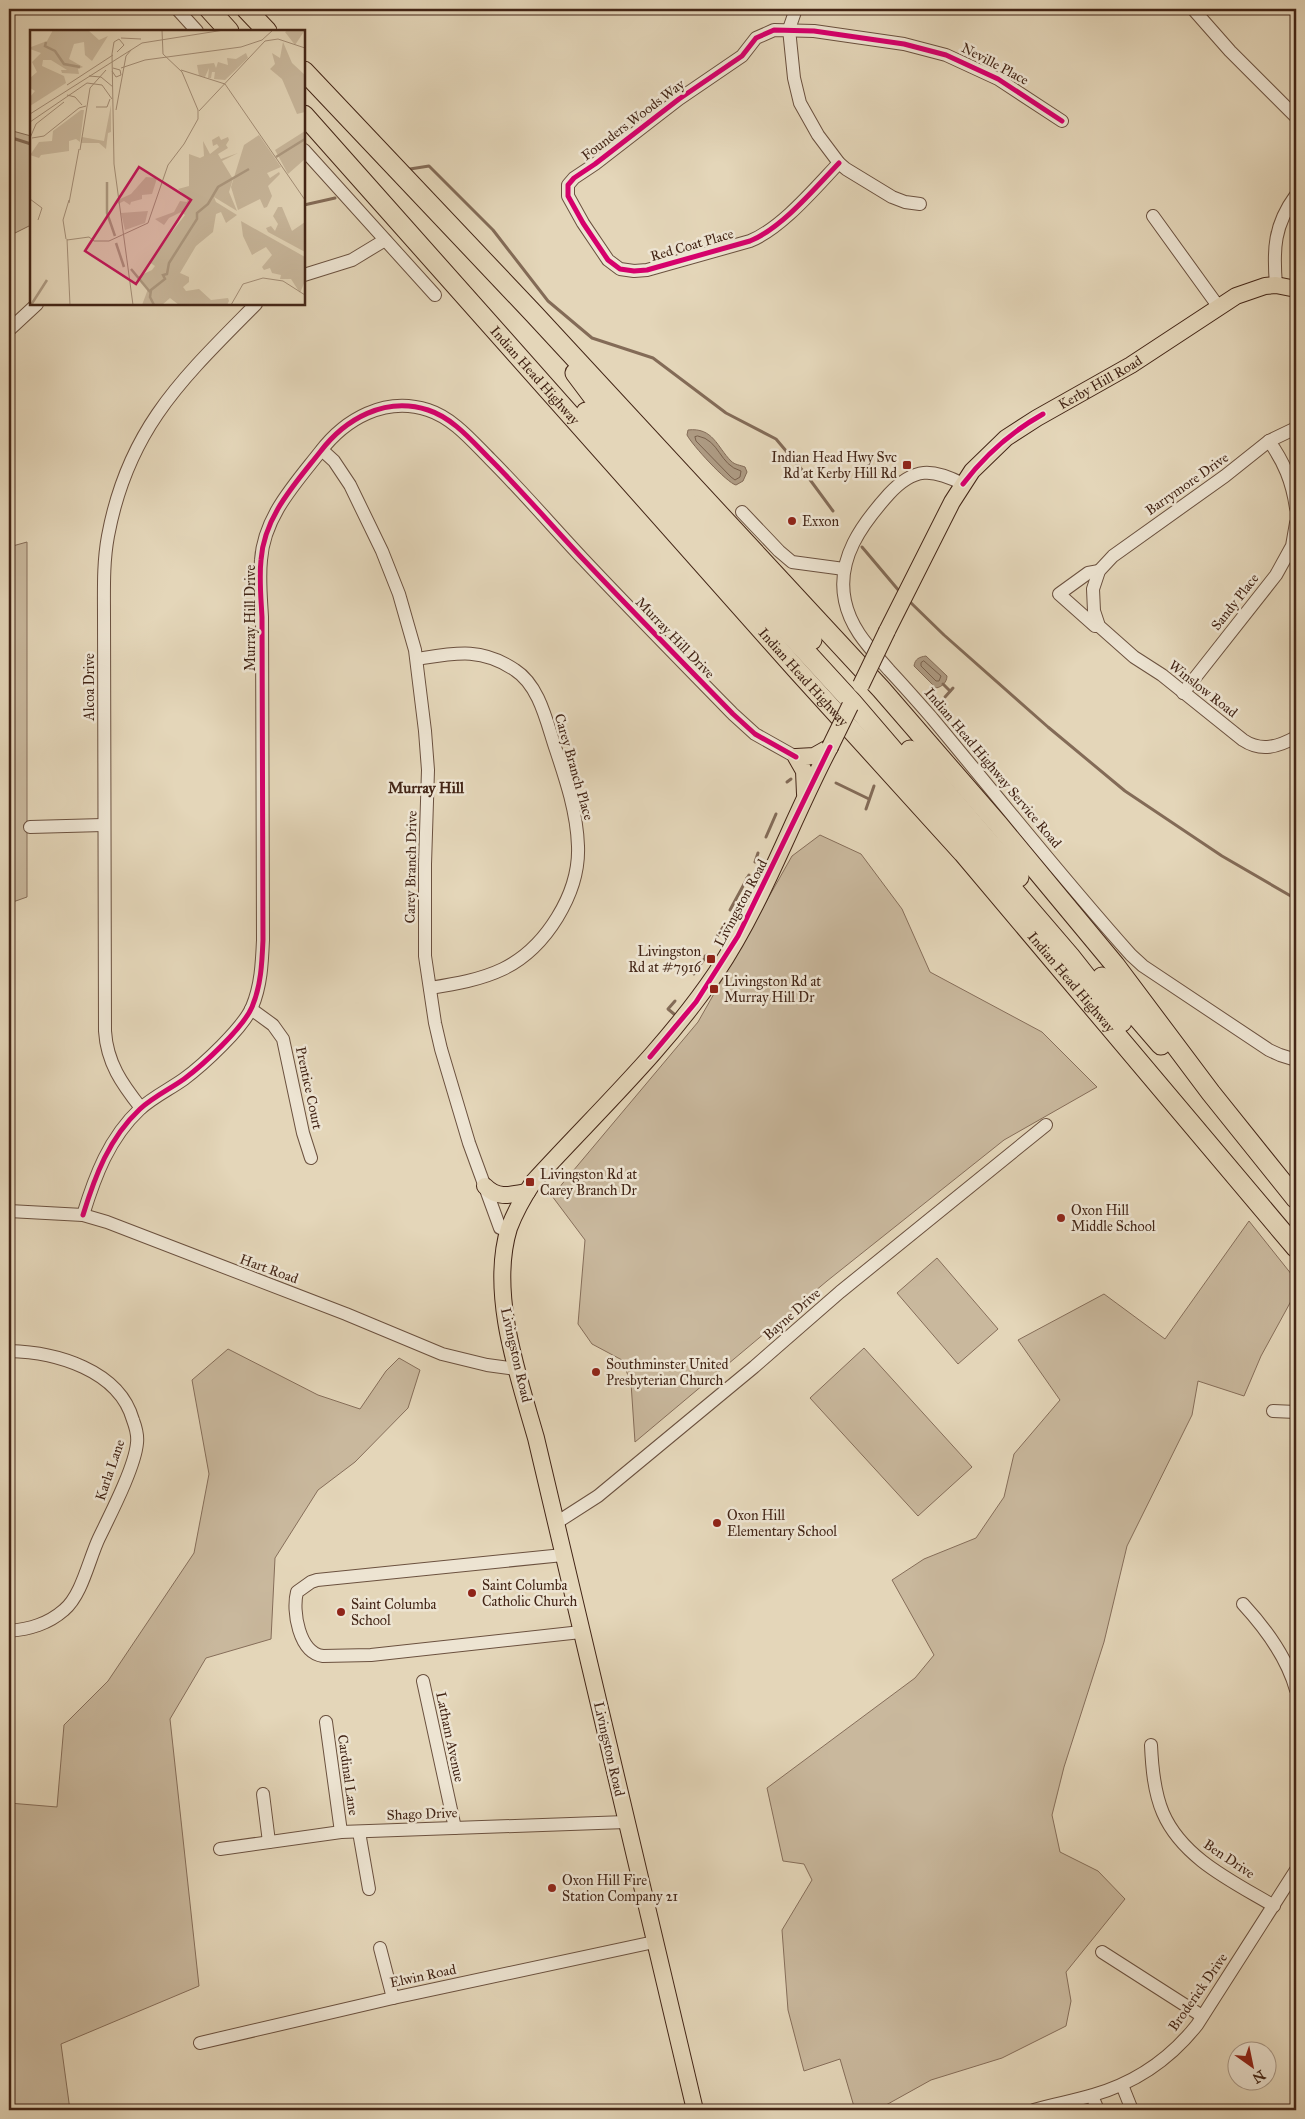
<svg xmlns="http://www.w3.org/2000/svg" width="1305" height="2119" font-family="'IM FELL Great Primer',serif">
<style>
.green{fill:#c9b89d;stroke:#866e5a}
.water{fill:#ad9a82;stroke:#836b57}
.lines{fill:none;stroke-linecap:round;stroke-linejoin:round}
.shore{stroke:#78604c;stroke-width:1}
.stream{stroke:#836b57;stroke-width:3}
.minor-casing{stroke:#6b513f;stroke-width:14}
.major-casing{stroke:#432516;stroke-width:18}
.highway-casing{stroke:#432516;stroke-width:21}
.minor{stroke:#ede4d2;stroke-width:12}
.major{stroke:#e4d6b9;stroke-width:16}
.highway{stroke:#e4d6b9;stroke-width:19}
.major-bridge-casing{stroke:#432516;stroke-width:18;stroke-linecap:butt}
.major-bridge{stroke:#e4d6b9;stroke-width:16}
.cycleway-casing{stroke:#ede4d2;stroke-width:8}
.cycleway{stroke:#d6006c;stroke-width:5}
.poi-dot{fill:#8f2418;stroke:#ede4d2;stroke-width:2}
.labels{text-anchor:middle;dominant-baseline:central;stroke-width:5;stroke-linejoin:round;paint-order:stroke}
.street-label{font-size:14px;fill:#432516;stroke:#ede4d2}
.poi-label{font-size:14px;fill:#432516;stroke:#ede4d2;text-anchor:start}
.neighbourhood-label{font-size:15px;font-weight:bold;fill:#432516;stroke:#ede4d2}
.inset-river{fill:none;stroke:#ad9a82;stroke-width:2.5}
.inset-road{fill:none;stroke:#a48f78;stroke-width:1}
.view{fill:#c2185b;fill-opacity:0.15;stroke:#c2185b;stroke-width:2.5}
.inset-edge{fill:none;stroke:#432516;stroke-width:2.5}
</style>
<rect width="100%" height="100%" fill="#e4d6b9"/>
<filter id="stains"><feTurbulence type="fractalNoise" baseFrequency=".004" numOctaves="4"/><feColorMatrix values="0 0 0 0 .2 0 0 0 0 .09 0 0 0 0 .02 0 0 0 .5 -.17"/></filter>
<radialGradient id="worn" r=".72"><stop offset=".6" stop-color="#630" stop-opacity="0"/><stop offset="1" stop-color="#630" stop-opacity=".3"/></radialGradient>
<g class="green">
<path d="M9,130L31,136V225L9,236Z"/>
<path d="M27,542V897L10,903L9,905V547Z"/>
<path d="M820,835L861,854L902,909L930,972L1042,1032L1097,1087L1004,1140L827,1281L635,1442L631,1383L622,1360L592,1344L578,1324L585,1240L552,1196L698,1022L792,856Z"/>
<path d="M1249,1221L1296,1280V1292L1261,1356L1244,1396L1198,1381L1192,1415L1127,1546L1104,1642L1064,1767L1052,1815L1060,1852L1098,1871L1125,1899L1066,1972L1071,2001L1066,2026L1002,2058L931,2080L877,2110H855L840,2059L804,2071L788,2010L782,1930L812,1880L804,1864L783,1861L767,1788L915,1678L934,1655L892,1580L924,1559L976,1538L1004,1497L1014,1454L1060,1400L1018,1340L1104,1294L1165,1339Z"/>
<path d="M937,1258L998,1329L958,1364L897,1293Z"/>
<path d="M864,1348L972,1467L918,1516L810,1398Z"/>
<path d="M228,1349L318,1395L360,1409L386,1371L399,1358L420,1370L408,1408L355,1462L318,1490L275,1558L271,1639L206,1658L170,1719L199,1986L61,2044L70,2110H9V1803L57,1807L64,1725L108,1681L194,1553L209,1474L192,1380Z"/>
</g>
<g class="water">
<path d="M688,430C713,427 717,447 731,461C735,465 740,465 745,467L747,472L743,481L736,485C727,483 692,445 687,435Z"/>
<path d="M926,656L947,676C947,682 942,687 936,688L914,666C915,659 919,657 926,656Z"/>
</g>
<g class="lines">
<g class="shore">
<path d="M698,436C720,440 719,465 741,471L740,477L735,480L731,477L696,441L695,437Z"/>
<path d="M924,661L941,676L939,681H936L921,666V663Z"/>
</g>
<g class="stream">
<path d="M9,137L31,144"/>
<path d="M410,169L429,166L493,230L548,301L592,338L653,358L726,413L776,439L808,477L833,511"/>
<path d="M304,205L335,198"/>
<path d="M862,547L900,592"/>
<path d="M908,600L944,635L1048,727L1125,791L1222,856L1296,899"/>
<path d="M943,684L950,691"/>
<path d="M945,697L953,688"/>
<path d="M787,782L791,779"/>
<path d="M836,783L869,799"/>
<path d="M866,809L874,786"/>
<path d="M766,837L776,814"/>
<path d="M755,862L758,853"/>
<path d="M747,878L755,883"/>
<path d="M730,910L749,875"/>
<path d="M716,938L725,924"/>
<path d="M705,956L712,961"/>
<path d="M694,974L707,955"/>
<path d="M674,1014L668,1009L675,1001"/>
</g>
<g class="minor-casing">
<g id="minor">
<path d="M177,9L197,31"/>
<path d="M796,9L789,29L794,78L800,103L818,135L839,163L846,169L892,197L905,202L920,204"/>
<path d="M1193,9L1230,51L1296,117"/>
<path d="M304,150L435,295"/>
<path d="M839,163C815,188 782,228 750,241L647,270L634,271L620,269L608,260L583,223L568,196V185L574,178L595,164L679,99L742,56L756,38L774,30L814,31L904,44L946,55L998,79L1062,121"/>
<path d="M1153,216L1218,306"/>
<path d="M304,275L352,260L385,240"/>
<path d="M1276,285C1273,249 1274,225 1296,195"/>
<path d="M9,330L37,304"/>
<path d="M1296,428L1269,441L1225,476L1113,556L1099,571L1093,589L1094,611L1099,626L1134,657L1162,675L1243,740C1261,752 1278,747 1296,737"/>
<path d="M1269,441C1284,462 1292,481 1296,508"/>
<path d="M322,450L334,461L350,485L382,551L399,594L415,650L425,731L428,770L425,864V956L435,1023L441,1049L469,1143L500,1228L509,1230"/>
<path d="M963,484C932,468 914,467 889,494C862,524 836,559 845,601C851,630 871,649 889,670C904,686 918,702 932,718C998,797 1062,878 1131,955L1143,966L1269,1050L1280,1055L1296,1060"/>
<path d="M742,512L779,551L792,562L844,569"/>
<path d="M1099,571L1088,573L1059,594L1095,626H1099"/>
<path d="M417,659C455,653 481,647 515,670C540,686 547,724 556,750C566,780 577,813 578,846C580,893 546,948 503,969C480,980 455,984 430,988"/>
<path d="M1183,693L1276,575L1292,546L1296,523"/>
<path d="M30,827L103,825"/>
<path d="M251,1009L273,1025L283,1039L303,1133L311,1158"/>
<path d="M141,1108C122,1084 107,1063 105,1031L104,616C104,590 103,563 108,536C128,428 183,378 256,304"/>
<path d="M9,1211L83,1215L107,1222L346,1314L442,1354L487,1365L516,1369"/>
<path d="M83,1215C95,1176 109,1138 140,1109C153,1097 170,1089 184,1079C203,1065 243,1028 252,1007C261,986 262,963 263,940L262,617C261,598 259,579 261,560C264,517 294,485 320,452C345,419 385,396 428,410C453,418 472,441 490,459C522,491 552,526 583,559C632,611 683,663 733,714L755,734L796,757"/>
<path d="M9,1351C56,1352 119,1370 133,1420C136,1428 138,1435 137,1443C135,1467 110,1515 99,1538C89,1559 82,1595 64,1610C48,1624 30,1629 9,1631"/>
<path d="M1273,1411L1296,1412"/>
<path d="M556,1523L598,1496L754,1367L840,1292L1046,1125"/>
<path d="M563,1555L317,1580L311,1582L297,1592C292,1611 299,1653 323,1656L371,1655L581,1632"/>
<path d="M1243,1604C1266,1629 1287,1657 1296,1690"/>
<path d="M423,1681L455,1828"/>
<path d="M326,1722L341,1832"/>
<path d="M1151,1745C1152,1768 1154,1792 1163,1813C1183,1859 1234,1882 1274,1906"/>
<path d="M263,1794L269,1842"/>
<path d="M359,1832L369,1889"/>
<path d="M220,1849L341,1832L626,1822"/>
<path d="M380,1948L393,1998"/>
<path d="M1102,1952L1202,2016"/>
<path d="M200,2043L393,1998L654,1942"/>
<path d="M1122,2085L1132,2110"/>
<path d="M1092,2096L1098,2110"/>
<path d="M1034,2110C1053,2104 1074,2101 1093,2095C1135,2083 1170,2059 1197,2025L1296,1870"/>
</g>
</g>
<g class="major-casing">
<g id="major">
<path id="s1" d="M887,631L952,502L972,471L1006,438L1037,418L1131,365L1236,296L1265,286L1276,285L1296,289"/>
<path d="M805,794L804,771L796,757L814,756L830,747"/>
<path d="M485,1186C497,1199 511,1195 527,1192"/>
<path d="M695,2110L536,1438C518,1375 489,1293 509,1228C515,1212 524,1196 534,1181C596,1113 664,1050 716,973C763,903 791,821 830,747"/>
</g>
</g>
<g class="highway-casing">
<g id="highway">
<path d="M209,9L229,31"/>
<path d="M246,9L267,31"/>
<path d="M304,71L534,314L881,689L998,824L1115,965L1211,1093L1296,1199"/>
<path id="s2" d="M304,115L797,670L963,853L1296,1248"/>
<path d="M575,373L596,401L812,640"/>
<path d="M586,412L852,702L1070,956L1122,1022"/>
<path d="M910,750L1019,877"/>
<path d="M1102,977L1161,1045"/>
</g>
</g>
<use href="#minor" class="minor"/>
<use href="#major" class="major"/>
<use href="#highway" class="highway"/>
<g class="major-bridge-casing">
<g id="major-bridge">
<path d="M861,685L887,631"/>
<path d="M830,747L850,706"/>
</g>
</g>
<use href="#major-bridge" class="major-bridge"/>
<g class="cycleway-casing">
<g id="cycleway">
<path d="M839,163C815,188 782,228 750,241L647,270L634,271L620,269L608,260L583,223L568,196V185L574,178L595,164L679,99L742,56L756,38L774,30L814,31L904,44L946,55L998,79L1062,121"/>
<path d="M963,484C985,455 1011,432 1043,414"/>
<path d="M650,1057L696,1002L738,936L830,747"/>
<path d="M83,1215C95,1176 109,1138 140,1109C153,1097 170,1089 184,1079C203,1065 243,1028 252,1007C261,986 262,963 263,940L262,617C261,598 259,579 261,560C264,517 294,485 320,452C345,419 385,396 428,410C453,418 472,441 490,459C522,491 552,526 583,559C632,611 683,663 733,714L755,734L796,757"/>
</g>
</g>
<use href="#cycleway" class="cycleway"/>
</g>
<g class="poi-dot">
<rect x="902" y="460" width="10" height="10" rx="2.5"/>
<circle cx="792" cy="521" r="5"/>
<rect x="706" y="954" width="10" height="10" rx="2.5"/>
<rect x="709" y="984" width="10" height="10" rx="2.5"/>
<rect x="525" y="1177" width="10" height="10" rx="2.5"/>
<circle cx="1061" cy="1218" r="5"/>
<circle cx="596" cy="1372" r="5"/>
<circle cx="717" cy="1523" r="5"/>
<circle cx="472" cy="1593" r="5"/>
<circle cx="341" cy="1612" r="5"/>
<circle cx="552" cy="1888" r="5"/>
</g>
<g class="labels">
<g class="street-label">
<text transform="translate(995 64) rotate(28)">Neville Place</text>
<text transform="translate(633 120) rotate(-37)">Founders Woods Way</text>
<text transform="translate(692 245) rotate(-16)">Red Coat Place</text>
<text stroke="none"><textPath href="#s2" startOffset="348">Indian Head Highway</textPath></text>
<text stroke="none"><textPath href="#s1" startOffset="338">Kerby Hill Road</textPath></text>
<text transform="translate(1187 484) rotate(-35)">Barrymore Drive</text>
<text transform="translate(1235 602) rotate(-52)">Sandy Place</text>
<text transform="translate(250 618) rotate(-90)">Murray Hill Drive</text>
<text transform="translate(675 638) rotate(46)">Murray Hill Drive</text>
<text stroke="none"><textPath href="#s2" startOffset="752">Indian Head Highway</textPath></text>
<text transform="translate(89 687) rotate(-90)">Alcoa Drive</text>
<text transform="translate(1203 689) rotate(38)">Winslow Road</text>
<text transform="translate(574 767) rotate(74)">Carey Branch Place</text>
<text transform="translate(993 768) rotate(50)">Indian Head Highway Service Road</text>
<text transform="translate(411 867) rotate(-89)">Carey Branch Drive</text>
<text transform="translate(741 903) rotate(-62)">Livingston Road</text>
<text stroke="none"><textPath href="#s2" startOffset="1158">Indian Head Highway</textPath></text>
<text transform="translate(309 1088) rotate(78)">Prentice Court</text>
<text transform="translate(269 1269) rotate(20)">Hart Road</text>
<text transform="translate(792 1314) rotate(-41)">Bayne Drive</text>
<text transform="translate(516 1355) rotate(77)">Livingston Road</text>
<text transform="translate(110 1470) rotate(-71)">Karla Lane</text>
<text transform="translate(450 1737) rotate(78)">Latham Avenue</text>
<text transform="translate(609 1749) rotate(77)">Livingston Road</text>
<text transform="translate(348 1775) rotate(82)">Cardinal Lane</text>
<text transform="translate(422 1814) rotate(-2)">Shago Drive</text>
<text transform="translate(1229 1859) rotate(34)">Ben Drive</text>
<text transform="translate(423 1976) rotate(-12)">Elwin Road</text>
<text transform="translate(1198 1992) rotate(-55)">Broderick Drive</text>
</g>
<g class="poi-label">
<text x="897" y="457" text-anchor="end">Indian Head Hwy Svc<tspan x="897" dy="16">Rd at Kerby Hill Rd</tspan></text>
<text x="802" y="521">Exxon</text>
<text x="701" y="951" text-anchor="end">Livingston<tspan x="701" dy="16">Rd at #7916</tspan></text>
<text x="724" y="981">Livingston Rd at<tspan x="724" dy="16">Murray Hill Dr</tspan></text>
<text x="540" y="1174">Livingston Rd at<tspan x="540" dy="16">Carey Branch Dr</tspan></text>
<text x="1071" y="1210">Oxon Hill<tspan x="1071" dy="16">Middle School</tspan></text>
<text x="606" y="1364">Southminster United<tspan x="606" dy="16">Presbyterian Church</tspan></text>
<text x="727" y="1515">Oxon Hill<tspan x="727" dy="16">Elementary School</tspan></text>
<text x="482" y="1585">Saint Columba<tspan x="482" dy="16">Catholic Church</tspan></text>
<text x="351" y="1604">Saint Columba<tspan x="351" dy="16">School</tspan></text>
<text x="562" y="1880">Oxon Hill Fire<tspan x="562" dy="16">Station Company 21</tspan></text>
</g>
<g class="neighbourhood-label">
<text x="426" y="788">Murray Hill</text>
</g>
</g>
<g transform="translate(30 30)">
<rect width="275" height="275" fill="#e4d6b9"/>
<path d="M23,0H58L69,10L78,6L62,31L55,25L54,12L44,14L39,29L53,37L48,39L49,44L32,43L31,40H37L21,30H13L12,36L34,46L36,53L0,76V67L5,61L0,58V48L7,42L2,32L11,23L0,19L1,17L17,11ZM275,0L265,15L255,2L258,0ZM253,12L262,33L275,45V82L267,84L252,49L240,39L245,34L242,23L250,28ZM216,23L218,28L195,50L184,49L185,42H182L181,48H178L179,38L175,47L169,46L167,35L184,33L186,38L188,32L198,35L197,28L206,29ZM81,75V102L78,103L76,119L69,113H51L52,107L74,111ZM51,80H54L50,112L46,109L39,111V121L11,125L9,128L0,125L9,112L22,111L23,101ZM275,101V129L258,144L245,120ZM229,105L251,137L237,143L240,148L249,142L250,144L238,156L242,166L237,177L234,178L230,169L208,180L201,157L214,115ZM189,106L191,110L198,107L199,110L196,115L198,118L188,124L191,129L208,123L192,131L203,149L199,162L207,181L184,167L186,172L207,185L196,193L191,182L186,184L183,202L166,216L150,243L159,247V252L153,257L156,261L169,259L181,270L198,268L199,271L197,275H149L140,268L132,275H112L118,259L107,247L122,240L125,236L119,232L155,185L151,182L139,188L134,195L125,189L144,182L150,171L157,172L158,168L148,159L159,156V124L170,128L174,126L173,111L180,124L189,117L187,114L183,116L182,110ZM116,147L127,148L122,164L112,165V169L101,172L100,175L94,171L88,174V170L101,164ZM248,177H252L262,201L275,192V222L238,202L236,198L241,196L245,201L248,194L243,186ZM118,181L115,193L95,200L91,183ZM211,191L275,227V251L270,263L261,249H250L251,245L242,243L240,238L234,240L232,237L242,225L236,217L222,225L213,206Z" fill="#c9b89d"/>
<path class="inset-river" d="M16,12L15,16L25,21L34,34L50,37M246,127L275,109M77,152V183L85,206M86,213L94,237M101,239L120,262M1,275L17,250M124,275L120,267L121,260L135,249L133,245L137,244L139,233L167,189V183L178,174L188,157L219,139"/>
<path class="inset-road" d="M91,8L111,9M235,11L248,9L275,18M87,22L94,15L89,9L84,12L82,24L84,134L103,275M91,38L115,30L211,17L232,10L243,0M151,40L195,54L275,170M82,41L86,47L91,45L90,40L83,38M59,46L71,47L83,57M37,55L83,25M37,65L45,67L52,75M66,77H77L80,69M86,80L96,26L101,20M169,81L235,11M0,84L112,13L194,0M0,92L57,53L72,55L82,69M0,108L6,94L34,72M2,108L14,106L49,78L56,76M50,120L60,58L76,40M0,169L12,178L8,190M39,173L49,119M36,209L33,190L39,170M37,209L40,275M37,210L59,207L64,211H79L118,193L138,135L154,114L168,89V80L152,42L133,24L132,0M201,275L213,254L233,248L253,251L275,265"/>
<path class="view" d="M109,137L161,170L106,254L55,221Z"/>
<rect width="275" height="275" class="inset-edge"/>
</g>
<rect width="1305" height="2119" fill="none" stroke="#e4d6b9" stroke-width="30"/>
<rect x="10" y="10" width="1285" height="2099" fill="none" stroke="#432516" stroke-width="2.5"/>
<rect x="15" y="15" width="1275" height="2089" fill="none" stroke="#432516"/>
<g transform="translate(1252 2066) rotate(147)"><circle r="24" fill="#ede4d2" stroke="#a99887"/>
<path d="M0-4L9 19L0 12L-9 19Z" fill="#8f2418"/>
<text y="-8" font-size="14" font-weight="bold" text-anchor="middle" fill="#432516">N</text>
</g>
<rect width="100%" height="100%" filter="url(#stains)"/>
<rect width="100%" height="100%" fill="url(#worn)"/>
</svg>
